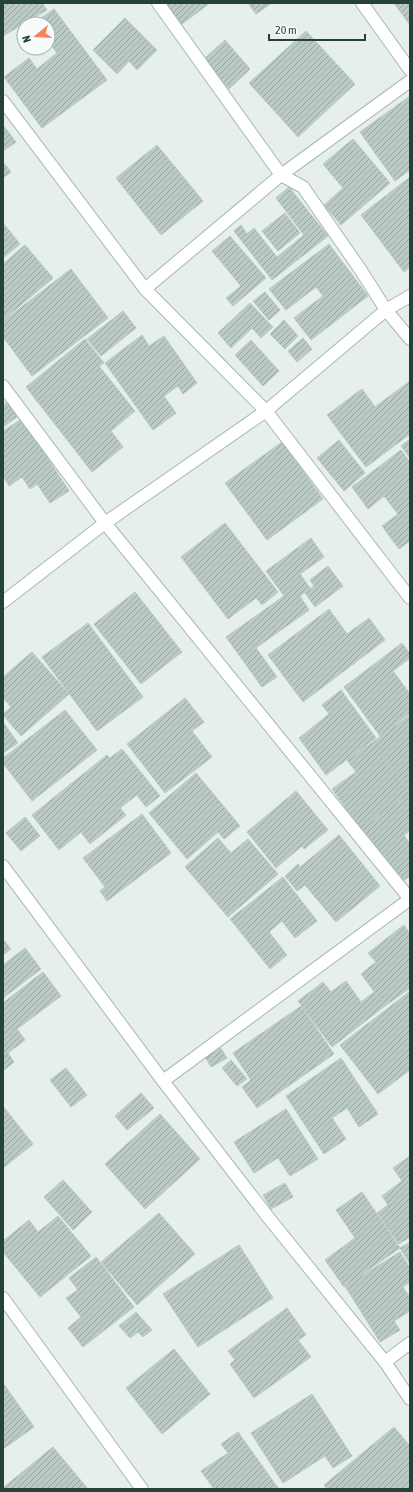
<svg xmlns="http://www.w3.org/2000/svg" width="413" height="1492" font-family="'Asap Condensed',sans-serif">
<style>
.building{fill:url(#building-hatch);stroke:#b8c9c2}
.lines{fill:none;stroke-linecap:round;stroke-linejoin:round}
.street-casing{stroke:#a8b8b2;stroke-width:14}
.street{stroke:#fff;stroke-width:12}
</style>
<defs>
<pattern id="building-hatch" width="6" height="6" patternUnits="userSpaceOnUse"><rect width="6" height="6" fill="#bbcac4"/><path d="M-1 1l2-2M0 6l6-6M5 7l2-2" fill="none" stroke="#98a6a0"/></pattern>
</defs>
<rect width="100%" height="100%" fill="#e6efeb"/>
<g class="building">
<path d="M3,3H42L47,10L3,36Z"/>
<path d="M161,3H210L178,27Z"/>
<path d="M248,3H272L256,14Z"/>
<path d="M394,3H410V25Z"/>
<path d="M54,9L107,80L42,128L4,77L29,58L37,69L57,53L48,41V24H35L34,23Z"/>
<path d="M125,18L157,50L137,70L129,61L117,74L93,50Z"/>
<path d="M306,31L355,84L298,137L249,83Z"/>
<path d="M225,40L250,69L229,89L204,59Z"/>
<path d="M410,96V170L395,181L360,132Z"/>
<path d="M3,125L16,142L3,151Z"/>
<path d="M353,139L390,183L341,225L324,205L343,188L323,164Z"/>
<path d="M157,145L203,201L161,235L116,178Z"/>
<path d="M3,162L11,172L3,178Z"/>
<path d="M410,177V267L404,272L361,215Z"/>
<path d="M289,187L328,236L272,280L234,231L241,225L247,234L254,228L277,257L304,235L276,198Z"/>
<path d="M285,213L300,233L278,251L262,231Z"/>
<path d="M3,223L20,244L3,258Z"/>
<path d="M230,236L266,278L233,306L226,298L241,286L212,251Z"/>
<path d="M329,244L368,296L311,340L294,318L323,296L316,287L286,310L269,289Z"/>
<path d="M25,245L53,278L3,320V264Z"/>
<path d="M71,269L108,318L32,376L3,337V321Z"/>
<path d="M265,292L280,310L269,320L253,301Z"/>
<path d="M250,303L273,327L261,338L252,328L231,348L218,333Z"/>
<path d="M123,311L136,328L101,356L87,339Z"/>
<path d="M284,320L298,336L285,349L270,334Z"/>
<path d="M142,335L149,346L164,336L197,383L183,394L178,386L164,396L176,413L153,430L105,363Z"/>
<path d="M303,338L312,349L297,362L288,351Z"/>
<path d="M85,339L104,363L99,366L135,411L111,431L123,447L92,472L26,387Z"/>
<path d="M251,340L279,371L263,386L235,355Z"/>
<path d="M410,381V434L366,467L327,415L362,389L375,407Z"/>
<path d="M7,402L17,417L3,427V405Z"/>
<path d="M22,419L69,491L50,503L37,484L30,489L22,477L9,486L3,476V431Z"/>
<path d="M410,439V458L401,446Z"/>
<path d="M339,440L365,473L344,491L317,458Z"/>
<path d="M282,442L323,499L267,540L225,483Z"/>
<path d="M401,450L410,462V541L399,549L382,526L398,514L384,496L368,509L352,487Z"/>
<path d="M225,523L278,592L262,605L256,598L228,619L181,557Z"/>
<path d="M311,538L324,557L300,574L310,588L300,596L309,610L256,648L277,677L262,687L226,637L284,596L266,571Z"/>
<path d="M328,566L343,586L315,607L305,593L314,586L310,580Z"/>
<path d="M135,592L182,652L141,684L94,624Z"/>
<path d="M329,609L347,634L369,618L385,640L303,702L268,655Z"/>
<path d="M88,623L143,697L97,731L42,657Z"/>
<path d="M402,643L410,654V658L393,671L410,694V713L380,736L344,687Z"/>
<path d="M32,652L69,694L21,736L3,715V714L11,707L3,698V677Z"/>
<path d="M341,690L376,738L326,775L299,738L329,714L322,705Z"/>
<path d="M185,698L204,722L192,731L212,757L165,793L127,744Z"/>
<path d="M65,710L97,750L32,801L3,763V758Z"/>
<path d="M410,715V793L373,742Z"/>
<path d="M3,722L18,743L3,753Z"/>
<path d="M373,742L410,793L361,829L332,789L356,772L347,760Z"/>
<path d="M122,749L160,796L146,807L137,795L120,808L126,815L90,844L81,832L59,850L32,815L107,755L110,758Z"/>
<path d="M196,773L240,826L224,839L218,832L187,859L149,813Z"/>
<path d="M296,791L328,830L304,849L302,846L276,868L247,832Z"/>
<path d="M410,793V831L404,835L410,844V876L400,883L361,829Z"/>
<path d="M142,814L171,853L107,901L100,891L105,887L83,858Z"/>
<path d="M25,817L40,836L21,851L6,833Z"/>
<path d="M339,835L380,886L336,922L305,885L297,891L285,876L298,864L300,867Z"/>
<path d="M218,838L231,853L248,839L278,874L228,917L185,867Z"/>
<path d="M283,877L317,921L295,938L282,921L269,932L287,955L270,969L230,919Z"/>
<path d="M404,925L410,934V988L385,1006L361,974L376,962L368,953Z"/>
<path d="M3,939L11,949L3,955Z"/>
<path d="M25,948L41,969L3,998V965Z"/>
<path d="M43,972L61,996L17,1029L25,1040L8,1053L14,1062L3,1071V1003Z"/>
<path d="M346,981L361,1002L374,992L385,1006L332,1047L298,1001L323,982L331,992Z"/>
<path d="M409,992L410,994V1070L378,1094L340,1045Z"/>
<path d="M301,1006L334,1054L257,1108L242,1087L251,1080L233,1053Z"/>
<path d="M218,1044L227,1058L211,1067L203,1053Z"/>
<path d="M341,1058L378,1114L359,1127L347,1108L332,1118L346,1139L324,1154L286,1096Z"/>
<path d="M231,1060L247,1079L237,1086L222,1068Z"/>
<path d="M66,1068L87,1095L71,1107L50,1080Z"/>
<path d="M141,1093L154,1108L127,1130L115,1116Z"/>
<path d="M3,1106L33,1144L3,1168Z"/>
<path d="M286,1109L318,1159L290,1176L278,1158L254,1173L234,1142Z"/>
<path d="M160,1114L200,1159L145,1209L105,1164Z"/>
<path d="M410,1156V1237L399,1244L377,1213L388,1205L382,1196L402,1181L393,1168Z"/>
<path d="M63,1180L92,1212L73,1230L44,1197Z"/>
<path d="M285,1183L293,1197L271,1209L263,1195Z"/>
<path d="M362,1192L400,1248L344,1287L325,1260L355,1238L336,1210Z"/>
<path d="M159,1213L195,1254L137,1305L101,1262Z"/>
<path d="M58,1216L91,1256L40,1297L3,1252V1241L29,1220L38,1232Z"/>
<path d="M410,1242V1264L400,1248Z"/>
<path d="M239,1245L273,1298L198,1347L163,1294Z"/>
<path d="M400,1252L410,1268V1282L403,1287L410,1298V1311L394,1321L400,1330L380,1342L345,1286Z"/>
<path d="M96,1257L134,1307L83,1347L68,1328L81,1317L66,1298L78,1290L69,1278Z"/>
<path d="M287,1308L306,1335L298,1340L311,1357L254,1398L230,1364L235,1360L228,1351Z"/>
<path d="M136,1312L152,1330L143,1337L138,1332L130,1338L119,1326Z"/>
<path d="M174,1349L210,1394L162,1434L126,1388Z"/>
<path d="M3,1383L34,1427L3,1449Z"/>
<path d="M312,1394L352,1456L333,1468L325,1456L283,1483L251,1433Z"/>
<path d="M394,1427L410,1446V1489H327L324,1485Z"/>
<path d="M238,1432L278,1488L277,1489H214L201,1471L228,1453L221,1444Z"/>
<path d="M53,1447L88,1489H6L4,1487Z"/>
</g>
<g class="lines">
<g class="street-casing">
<g id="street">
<path d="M158,3L281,175L303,187L362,272L386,310L410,339"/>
<path d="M362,3L410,70"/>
<path d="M3,101L145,289L266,411L410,598"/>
<path d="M145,289L281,175L410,81"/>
<path d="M3,386L105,523L410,899"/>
<path d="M3,602L105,523L266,411L386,310L410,296"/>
<path d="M3,866L163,1081L268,1217L385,1362L410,1399"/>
<path d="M163,1081L410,899"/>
<path d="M3,1298L142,1489"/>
<path d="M385,1362L410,1343"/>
</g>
</g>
<use href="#street" class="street"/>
</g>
<rect width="413" height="1492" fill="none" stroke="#24423a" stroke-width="8"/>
<g transform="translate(36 36) rotate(252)"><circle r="19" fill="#f7fbf9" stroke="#a3b1ad"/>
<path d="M0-3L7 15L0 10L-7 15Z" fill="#f4845f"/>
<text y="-6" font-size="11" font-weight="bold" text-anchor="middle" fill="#24423a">N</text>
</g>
<path d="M269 34v6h96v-6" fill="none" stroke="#24423a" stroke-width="2"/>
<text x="275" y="34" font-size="12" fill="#24423a" stroke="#f7fbf9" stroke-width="3" paint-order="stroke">20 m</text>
</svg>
